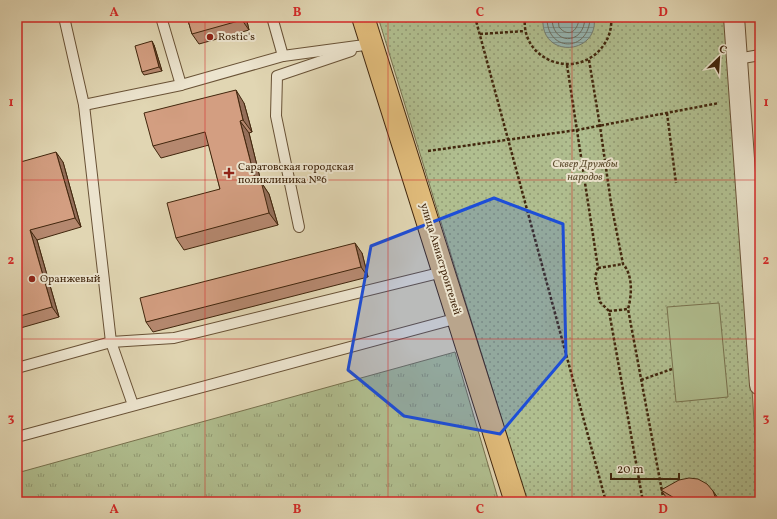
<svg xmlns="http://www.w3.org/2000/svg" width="777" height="519" font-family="Vollkorn,serif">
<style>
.grass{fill:url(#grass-tufts);stroke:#78724e}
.park{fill:url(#park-dots);stroke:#78724e}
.pitch{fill:#b0be8f;stroke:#78724e}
.water{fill:url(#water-rules);stroke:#747d71}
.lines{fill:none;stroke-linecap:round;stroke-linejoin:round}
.shore{stroke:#6c6e60;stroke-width:1}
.lane-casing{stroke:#695236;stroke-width:12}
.street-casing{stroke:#695236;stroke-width:22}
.primary-casing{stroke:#41260d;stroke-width:24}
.path{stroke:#41260d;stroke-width:2.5;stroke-dasharray:3 2;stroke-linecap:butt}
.lane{stroke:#ece4ce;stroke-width:10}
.street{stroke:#ece4ce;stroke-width:20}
.primary{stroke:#e0bb7a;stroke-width:22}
.wall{fill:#b5886f;stroke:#41260d}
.shaded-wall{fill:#946f5a;stroke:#41260d}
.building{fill:#d39e81;stroke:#41260d}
.marked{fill:#1d4ed8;fill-opacity:0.2;stroke:#1d4ed8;stroke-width:3;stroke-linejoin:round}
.grid{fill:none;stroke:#d62828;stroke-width:1;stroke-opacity:0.55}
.poi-dot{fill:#8f2418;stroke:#ece4ce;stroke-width:1.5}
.labels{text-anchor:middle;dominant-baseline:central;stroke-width:4;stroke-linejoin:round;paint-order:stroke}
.poi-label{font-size:11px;fill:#41260d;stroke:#ece4ce;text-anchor:start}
.park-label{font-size:11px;font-style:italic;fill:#5d4c2e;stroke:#ece4ce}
.street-label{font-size:11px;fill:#41260d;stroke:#ece4ce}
.neatline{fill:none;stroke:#d62828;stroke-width:1.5}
.grid-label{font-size:13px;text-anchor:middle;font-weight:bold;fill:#d62828}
</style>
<defs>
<pattern id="grass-tufts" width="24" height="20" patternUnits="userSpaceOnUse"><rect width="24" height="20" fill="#b0be8f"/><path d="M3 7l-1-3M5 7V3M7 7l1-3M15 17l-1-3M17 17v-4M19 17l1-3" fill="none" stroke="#919a73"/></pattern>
<pattern id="park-dots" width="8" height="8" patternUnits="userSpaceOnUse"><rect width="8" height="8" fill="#b0be8f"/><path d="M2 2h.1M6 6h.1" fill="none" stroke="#919a73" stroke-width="1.8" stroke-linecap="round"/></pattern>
<pattern id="water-rules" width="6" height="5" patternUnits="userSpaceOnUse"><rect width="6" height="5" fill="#96b7b4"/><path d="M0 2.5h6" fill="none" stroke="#7c9591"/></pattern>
</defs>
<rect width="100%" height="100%" fill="#e1d6b3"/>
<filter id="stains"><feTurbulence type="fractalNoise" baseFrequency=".005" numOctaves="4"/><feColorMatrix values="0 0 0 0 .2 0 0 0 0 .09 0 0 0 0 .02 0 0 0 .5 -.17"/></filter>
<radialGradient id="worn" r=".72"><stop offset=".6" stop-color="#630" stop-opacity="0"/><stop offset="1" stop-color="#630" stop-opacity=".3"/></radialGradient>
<path class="grass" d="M455,352L499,502H17V473Z"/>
<path class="park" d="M378,17H729L759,502H527Z"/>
<path class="pitch" d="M719,303L728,397L676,402L667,307Z"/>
<path class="water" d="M543,17H594C600,55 539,60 543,17Z"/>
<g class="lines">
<g class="shore">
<path d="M547,17C546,53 590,53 590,17"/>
<path d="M552,17C551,46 585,46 585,17"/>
<path d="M558,17L559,27C569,39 579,30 579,17"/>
</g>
<g class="lane-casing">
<g id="lane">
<path d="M64,17L84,105L111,342L133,405"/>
<path d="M161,17L181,85"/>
<path d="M272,17L283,56"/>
<path d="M737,59L760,55"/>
<path d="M84,105L181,85L283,56L372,44"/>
<path d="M299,227L276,116L277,76L351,51"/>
<path d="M17,368L111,342L174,338L443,272"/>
<path d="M17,437L458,318"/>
</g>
</g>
<g class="street-casing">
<path id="street" d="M734,17L760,385"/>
</g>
<g class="primary-casing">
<path id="primary" d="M363,17L516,502"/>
</g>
<g class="path">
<path d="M475,17L606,502"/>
<path d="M525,17C520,63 581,82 605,43C610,35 612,26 611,17"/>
<path d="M480,34L525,31"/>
<path d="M589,60L600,126L611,203L623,264C633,275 632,295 628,309L664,502"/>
<path d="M567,65L598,268L595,277L600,302L609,311L643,502"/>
<path d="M667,113L676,183"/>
<path d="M428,151L577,130L719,103"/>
<path d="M598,268L623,264"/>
<path d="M609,311L628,309"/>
<path d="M641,380L672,369"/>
</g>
<use href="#lane" class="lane"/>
<use href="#street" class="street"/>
<use href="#primary" class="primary"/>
</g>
<g class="wall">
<path d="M187,17H246L249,30L199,44L192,34Z"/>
<path d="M154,45L162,71L144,75L142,72Z"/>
<path d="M244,103L252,132L249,133L261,182L269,194L278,225L184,250L176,238L220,189L209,145L161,158L153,146Z"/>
<path d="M63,162L81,227L37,240L59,317L17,329V163Z"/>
<path d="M362,253L368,277L153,332L146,322Z"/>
<path d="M661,490L718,498L720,502H674L666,497Z"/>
</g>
<g class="shaded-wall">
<path d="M242,17H246L249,30L242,20Z"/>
<path d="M152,41L154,45L162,71L159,67Z"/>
<path d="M236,90L244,103L252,132L243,120Z"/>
<path d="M240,121L249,133L261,182L269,194L278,225L269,213L256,183Z"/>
<path d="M56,152L63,162L81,227L75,218Z"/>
<path d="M30,230L37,240L59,317L52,307Z"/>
<path d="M355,243L362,253L368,277L361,267Z"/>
<path d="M713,491L718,498L720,502H717Z"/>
</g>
<g class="building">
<path d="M187,17H242V20L192,34Z"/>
<path d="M152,41L159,67L142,72L135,46Z"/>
<path d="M236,90L243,120L240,121L256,183L261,181L269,213L176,238L167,203L220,189L205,132L153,146L144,113Z"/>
<path d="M56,152L75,218L30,230L52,307L17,317V163Z"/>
<path d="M355,243L361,267L146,322L140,298Z"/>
<path d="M689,478L698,479L707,484L713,491L717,502H681L661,490L679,480Z"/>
</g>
<path class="marked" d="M494,198L563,224L566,356L500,434L404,416L348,370L371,246Z"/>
<path class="grid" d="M205,17V502M388,17V502M572,17V502M17,180H760M17,339H760"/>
<g class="poi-dot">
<circle cx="210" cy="37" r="4"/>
<path d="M227 167h4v4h4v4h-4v4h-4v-4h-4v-4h4z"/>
<circle cx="32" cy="279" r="4"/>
</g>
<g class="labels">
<g class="poi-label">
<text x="218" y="37">Rostic's</text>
<text x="238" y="167">Саратовская городская<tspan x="238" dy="13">поликлиника №6</tspan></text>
<text x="40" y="279">Оранжевый</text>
</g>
<g class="park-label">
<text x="585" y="164">Сквер Дружбы<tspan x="585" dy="13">народов</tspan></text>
</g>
<g class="street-label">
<text transform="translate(440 259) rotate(73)">улица Авиастроителей</text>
</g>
</g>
<rect width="777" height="519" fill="none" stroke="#e1d6b3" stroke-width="44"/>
<g transform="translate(719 58) rotate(25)" stroke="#ece4ce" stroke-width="3" paint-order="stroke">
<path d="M0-3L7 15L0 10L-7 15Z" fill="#41260d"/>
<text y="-6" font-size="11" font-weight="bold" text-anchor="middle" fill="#41260d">С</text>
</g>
<path d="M611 473v6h68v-6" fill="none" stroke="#41260d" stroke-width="2"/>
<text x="617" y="473" font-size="12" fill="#41260d" stroke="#ece4ce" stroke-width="3" paint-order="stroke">20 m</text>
<rect x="22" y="22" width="733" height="475" class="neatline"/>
<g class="grid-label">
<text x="114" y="16">A</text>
<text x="297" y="16">B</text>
<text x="480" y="16">C</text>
<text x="663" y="16">D</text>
<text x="11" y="106">1</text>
<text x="766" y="106">1</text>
<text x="11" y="264">2</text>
<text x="766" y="264">2</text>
<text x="11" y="422">3</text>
<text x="766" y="422">3</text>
<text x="114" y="513">A</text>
<text x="297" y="513">B</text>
<text x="480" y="513">C</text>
<text x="663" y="513">D</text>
</g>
<rect width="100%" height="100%" filter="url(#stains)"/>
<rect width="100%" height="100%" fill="url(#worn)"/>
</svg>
